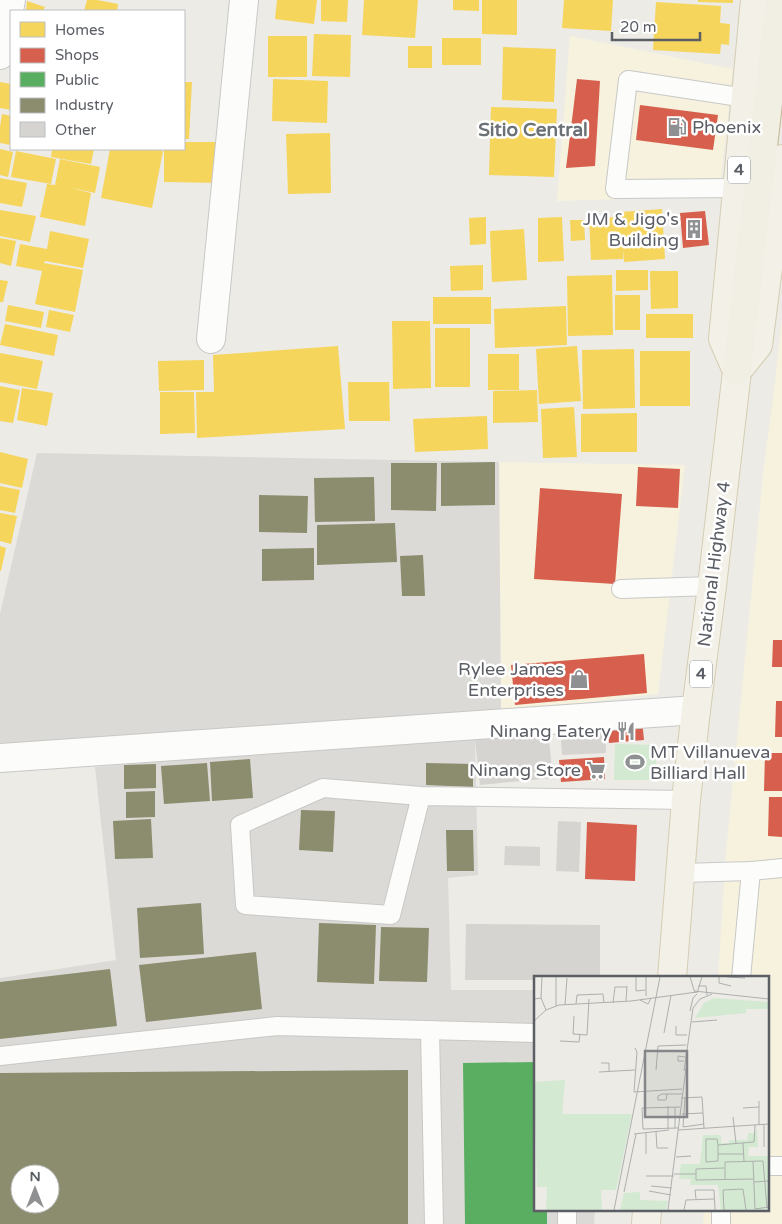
<svg xmlns="http://www.w3.org/2000/svg" width="782" height="1224" font-family="'Varela Round',sans-serif">
<style>
.commercial{fill:#f6f2de}
.industrial{fill:#dbdad6;fill-rule:evenodd}
.green{fill:#d3e9d1}
.homes{fill:#f6d55c}
.shops{fill:#d6604d}
.public{fill:#5aae61}
.industry{fill:#8c8c6e;fill-rule:evenodd}
.building{fill:#d6d4d1}
.lines{fill:none;stroke-linecap:round;stroke-linejoin:round}
.service-casing{stroke:#c8c8c7;stroke-width:20}
.minor-casing{stroke:#c8c8c7;stroke-width:30}
.primary-casing{stroke:#d5cdb3;stroke-width:30}
.trunk-casing{stroke:#c4b693;stroke-width:30}
.service{stroke:#fcfcfb;stroke-width:18}
.minor{stroke:#fcfcfb;stroke-width:28}
.primary{stroke:#f3f1e7;stroke-width:28}
.trunk{stroke:#f1eee4;stroke-width:28}
.labels{text-anchor:middle;dominant-baseline:central;stroke-width:5;stroke-linejoin:round;paint-order:stroke}
.shield{fill:#fff;stroke:#8c8f93;stroke-width:1}
.shield-label{font-size:16px;font-weight:bold;fill:#5b5f65}
.poi-label{font-size:18px;fill:#5b5f65;stroke:#fff;text-anchor:end}
.street-label{font-size:18px;fill:#5b5f65;stroke:#fff}
.neighbourhood-label{font-size:19px;font-weight:bold;fill:#6c7177;stroke:#fff}
.inset-road{fill:none;stroke:#aeafae;stroke-width:1}
.view{fill:#848689;fill-opacity:0.15;stroke:#848689;stroke-width:2.5}
.inset-edge{fill:none;stroke:#5b5f65;stroke-width:2.5}
</style>
<rect width="100%" height="100%" fill="#ecebe6"/>
<g class="commercial">
<path d="M570,36L733,69L719,196L557,201Z"/>
<path d="M782,318V1224H703L704,1210H768V978H718L726,852L764,464L773,399Z"/>
<path d="M499,462L685,465L658,694L501,712Z"/>
</g>
<g class="industrial">
<path d="M37,453L499,462L501,712L0,749V614Z"/>
<path d="M475,736L478,875L448,878L451,990H536V1210H595L594,1224H0V978L116,960L95,767ZM20,1174H50V1204H20Z"/>
</g>
<path class="green" d="M615,744L656,745V780H614Z"/>
<g class="homes">
<path d="M87,0H97L118,4L117,11H84Z"/>
<path d="M277,0H317L314,24L275,19Z"/>
<path d="M321,0H348L347,22L321,21Z"/>
<path d="M364,0H418L415,38L362,35Z"/>
<path d="M453,0H479V11L453,10Z"/>
<path d="M482,0H517V35L482,34Z"/>
<path d="M564,0H613L611,31L562,28Z"/>
<path d="M698,0H733V3L698,2Z"/>
<path d="M27,1L45,7L43,11H26Z"/>
<path d="M656,2L721,6L720,23L730,24L729,45L721,44L720,54L653,50Z"/>
<path d="M314,34L351,35L350,77L312,76Z"/>
<rect x="268" y="36" width="39" height="41"/>
<rect x="442" y="38" width="39" height="27"/>
<rect x="408" y="46" width="24" height="22"/>
<path d="M503,47L556,49L554,102L502,100Z"/>
<path d="M273,79L328,81L327,123L272,121Z"/>
<path d="M0,82L11,84V110L0,108Z"/>
<path d="M184,82H192L189,139H184Z"/>
<path d="M491,107L557,109L554,177L489,175Z"/>
<path d="M2,114L11,116V145L0,143V127Z"/>
<path d="M330,133L331,193L288,194L286,134Z"/>
<path d="M184,142H222V183L164,182V149H184Z"/>
<path d="M0,149L13,152L8,177L0,175Z"/>
<path d="M52,149H94L91,164L51,157Z"/>
<path d="M110,149H152L163,151L152,208L101,198Z"/>
<path d="M16,151L56,159L51,184L11,177Z"/>
<path d="M60,159L100,167L95,193L68,187L91,193L85,226L40,217L47,184L55,185Z"/>
<path d="M0,178L27,183L22,207L0,203Z"/>
<path d="M662,209L665,259L624,262L623,250V259L591,260L589,218L622,217L621,212Z"/>
<path d="M0,210L36,216L30,242L0,236Z"/>
<path d="M486,217V244L470,245L469,218Z"/>
<path d="M562,217L564,261L538,262V218Z"/>
<path d="M570,220H584L585,240L571,241Z"/>
<path d="M524,229L527,280L492,282L490,231Z"/>
<path d="M50,231L89,239L83,268L45,261L44,263L83,270L75,312L35,304L42,271L16,266L20,244L47,249Z"/>
<path d="M0,238L16,241L11,266L0,263Z"/>
<path d="M483,265V290L451,291L450,266Z"/>
<path d="M616,270H648V290L616,291Z"/>
<path d="M650,271H678V308L651,309Z"/>
<path d="M612,275L613,335L568,336L567,276Z"/>
<path d="M0,280L8,281L3,302H0Z"/>
<rect x="615" y="295" width="25" height="35"/>
<rect x="433" y="297" width="58" height="27"/>
<path d="M8,305L44,312L41,328L5,321Z"/>
<path d="M566,306L567,345L495,348L494,309Z"/>
<path d="M49,310L74,315L70,332L46,327Z"/>
<rect x="646" y="314" width="47" height="24"/>
<path d="M392,321H430L431,388L393,389Z"/>
<path d="M5,324L58,335L54,356L0,345Z"/>
<rect x="435" y="328" width="35" height="59"/>
<path d="M338,346L345,429L197,438L196,392H214L213,355Z"/>
<path d="M577,346L581,401L539,404L536,349Z"/>
<path d="M634,349L635,408L583,409L582,350Z"/>
<rect x="640" y="351" width="50" height="55"/>
<path d="M0,353L43,361L37,389L0,382Z"/>
<rect x="488" y="354" width="31" height="36"/>
<path d="M204,360V390L159,391L158,361Z"/>
<path d="M348,382H389L390,421H349Z"/>
<path d="M0,386L20,390L13,423L0,421Z"/>
<path d="M22,388L53,393L47,426L17,420Z"/>
<path d="M537,390L538,422L493,423V391Z"/>
<path d="M160,392H194L195,433L160,434Z"/>
<path d="M574,407L577,457L543,458L541,409Z"/>
<path d="M637,413V452H581V414Z"/>
<path d="M487,416L488,449L415,452L413,419Z"/>
<path d="M0,452L28,459L22,488L0,483Z"/>
<path d="M0,486L20,490L15,513L0,510Z"/>
<path d="M0,513L17,516L11,544L0,541Z"/>
<path d="M0,546L6,548L1,571H0Z"/>
</g>
<g class="shops">
<path d="M577,79L600,81L595,166L566,168Z"/>
<path d="M640,105L718,115L713,150L636,140Z"/>
<path d="M705,211L709,245L683,248L680,213Z"/>
<path d="M638,467L680,469L678,508L636,506Z"/>
<path d="M540,488L622,494L615,584L534,579Z"/>
<path d="M773,640H782V667H772Z"/>
<path d="M644,654L647,693L515,705L511,665Z"/>
<path d="M776,701H782V737H775Z"/>
<path d="M642,720L644,740L609,743L607,722Z"/>
<path d="M765,753H782V791H764Z"/>
<path d="M604,757L605,779L561,782L559,760Z"/>
<path d="M769,797H782V837L768,836Z"/>
<path d="M587,822L637,825L635,881L585,879Z"/>
</g>
<path class="public" d="M536,1062V1210H547V1224H465L463,1063Z"/>
<g class="industry">
<path d="M495,462V505L441,506V463Z"/>
<path d="M391,463H437L436,511L391,510Z"/>
<path d="M374,477L375,521L315,522L314,478Z"/>
<path d="M259,495L308,496L307,533L259,532Z"/>
<path d="M395,523L397,562L317,565V525Z"/>
<path d="M314,548V580L262,581V549Z"/>
<path d="M423,555L425,596H402L400,556Z"/>
<path d="M250,759L253,798L212,801L210,762Z"/>
<path d="M207,763L210,801L164,804L161,766Z"/>
<path d="M426,763L473,764V787L426,785Z"/>
<path d="M156,764V788L124,789V765Z"/>
<path d="M155,791V817L126,818V792Z"/>
<path d="M301,810L335,811L333,852L299,850Z"/>
<path d="M151,819L153,858L115,859L113,821Z"/>
<path d="M446,830H473L474,871H447Z"/>
<path d="M201,903L204,954L140,958L137,908Z"/>
<path d="M319,923L376,925L374,984L317,982Z"/>
<path d="M381,927L429,928L427,982L379,981Z"/>
<path d="M256,952L262,1009L146,1022L139,965Z"/>
<path d="M110,969L117,1026L0,1039V982Z"/>
<path d="M408,1070V1224H0V1073ZM20,1174H50V1204H20Z"/>
</g>
<g class="building">
<path d="M605,724L606,753L562,755L560,726Z"/>
<path d="M548,731L553,778L480,785L475,739Z"/>
<path d="M558,821L581,822L579,872L556,871Z"/>
<path d="M505,846L540,847V866L504,865Z"/>
<path d="M466,924L600,925V978H536V980H465Z"/>
</g>
<g class="lines">
<g class="service-casing">
<g id="service">
<path d="M737,188L615,189L628,80L746,98"/>
<path d="M621,589L712,586"/>
<path d="M421,796L391,915L245,905L240,825L323,788L421,796L686,800"/>
<path d="M682,873L751,871L782,868"/>
<path d="M741,978L751,871"/>
<path d="M430,1030L434,1224"/>
<path d="M0,1056L277,1026L536,1033"/>
<path d="M768,1166H782"/>
<path d="M567,1224V1210"/>
<path d="M721,1224V1210"/>
</g>
</g>
<g class="minor-casing">
<g id="minor">
<path d="M0,55L11,0"/>
<path d="M211,339L244,0"/>
<path d="M0,758L696,710"/>
</g>
</g>
<g class="primary-casing">
<g id="primary">
<path d="M737,371L723,339L755,0"/>
<path d="M672,978L686,800L696,710L712,586L737,371L758,345L782,159"/>
<path d="M646,1224L647,1210"/>
</g>
</g>
<g class="trunk-casing">
<path id="trunk" d="M737,371L780,0"/>
</g>
<use href="#service" class="service"/>
<use href="#minor" class="minor"/>
<use href="#primary" class="primary"/>
<use href="#trunk" class="trunk"/>
</g>
<defs>
<g id="fuel-bare" transform="scale(1.5)"><path d="M-5.5-6h7V0h2V4h1.3V-2.5L3-4.5l.8-.8L6-3V5H2.5V1h-1V6h-7ZM-4.2-4.7v3.2H.2V-4.7Z" fill="#8e9092" stroke="#fff" stroke-width="2.5" paint-order="stroke"/></g>
<g id="building-bare" transform="scale(1.5)"><path d="M-4-6H4V6H1V3H-1V6H-4ZM-2.5-4.3h1.7v1.8h-1.7ZM.8-4.3h1.7v1.8H.8ZM-2.5-1h1.7V.8h-1.7ZM.8-1h1.7V.8H.8Z" fill="#8e9092" stroke="#fff" stroke-width="2.5" paint-order="stroke"/></g>
<g id="shop-bare" transform="scale(1.5)"><path d="M-5-2.5h2.3a2.7 3.5 0 0 1 5.4 0H5L5.5 6h-11ZM-1.5-2.5h3a1.5 2.3 0 0 0-3 0Z" fill="#8e9092" stroke="#fff" stroke-width="2.5" paint-order="stroke"/></g>
<g id="restaurant-bare" transform="scale(1.5)"><path d="M-5-6h1v4h1v-4h1v4h1v-4h1v5L-1.5 .5V6h-2V.5L-5-1ZM5-6V6H3V1.5H1.5Q1.5-4 5-6Z" fill="#8e9092" stroke="#fff" stroke-width="2.5" paint-order="stroke"/></g>
<g id="stadium-bare" transform="scale(1.5)"><path d="M0-5a6.5 5 0 1 0 0 10a6.5 5 0 1 0 0-10ZM-3.5-1.8h7v3.6h-7Z" fill="#8e9092" stroke="#fff" stroke-width="2.5" paint-order="stroke"/></g>
<g id="supermarket-bare" transform="scale(1.5)"><path d="M-6-5.5h2.5l.6 2H6L4.5 2H-2.5L-4.4-4H-6ZM-1.5 3.2a1.3 1.3 0 1 0 .1 0ZM3 3.2a1.3 1.3 0 1 0 .1 0Z" fill="#8e9092" stroke="#fff" stroke-width="2.5" paint-order="stroke"/></g>
</defs>
<g fill-rule="evenodd">
<use href="#fuel-bare" x="677" y="127"/>
<use href="#building-bare" x="694" y="229"/>
<use href="#shop-bare" x="579" y="679"/>
<use href="#restaurant-bare" x="626" y="731"/>
<use href="#stadium-bare" x="635" y="762"/>
<use href="#supermarket-bare" x="596" y="770"/>
</g>
<g class="labels">
<g class="shield">
<rect x="728" y="156.5" width="22" height="27" rx="4"/>
<rect x="690" y="660.5" width="22" height="27" rx="4"/>
</g>
<g class="shield-label">
<text x="739" y="170">4</text>
<text x="701" y="674">4</text>
</g>
<g class="poi-label">
<text x="692" y="127" text-anchor="start">Phoenix</text>
<text x="679" y="219">JM &amp; Jigo's<tspan x="679" dy="21">Building</tspan></text>
<text x="564" y="669">Rylee James<tspan x="564" dy="21">Enterprises</tspan></text>
<text x="611" y="731">Ninang Eatery</text>
<text x="650" y="752" text-anchor="start">MT Villanueva<tspan x="650" dy="21">Billiard Hall</tspan></text>
<text x="581" y="770">Ninang Store</text>
</g>
<g class="street-label">
<text transform="translate(714 564) rotate(-83)">National Highway 4</text>
</g>
<g class="neighbourhood-label">
<text x="533" y="130">Sitio Central</text>
</g>
</g>
<g transform="translate(534 976)">
<rect width="235" height="235" fill="#ecebe6"/>
<path d="M180,22L235,26V33H212V37L161,42L170,27ZM31,104L28,138H98L82,214H67L68,234H12L13,211H3L0,106ZM223,151L224,171H215L214,180H234L235,234H187L184,209H156L157,203H145L147,188H166L169,159H187V167H195V164H213L214,157H221ZM106,216V224L134,225L132,234H86L90,217Z" fill="#d3e9d1"/>
<path class="inset-road" d="M22,1V30M102,1V15L111,14M112,1V20M156,1L161,17M185,1V7L197,10M193,1L211,2M164,10H172L173,19M160,15L235,23M163,17L168,1M7,22L8,1M0,23L7,22L12,34M106,24L114,28L117,22M92,25L93,10M79,27L81,11H93M42,28L43,19L69,18L70,27M31,29L33,2M156,35L159,22L163,18M40,40L39,58L53,59L55,23M0,45L12,34L25,29L97,25L163,16M158,46L183,44M142,50V59H153M130,57L137,19M26,65L45,66L46,58M101,72L103,76L100,116L148,113M150,85H144V80L151,81M67,87H75V95M122,94L124,70L152,69M150,95L159,32L166,23L178,18M65,96L101,94M133,118L132,124H124V120L128,118H148M147,122L168,121L170,152M151,122L149,151L170,148M134,130V152M209,132L225,131M148,138L169,137M199,141L202,167M230,148V171M225,149V125M141,152V131M144,152L109,153L108,132L146,131M144,154L235,148M122,156L123,172H134M112,157V178M100,158L135,154M209,167L210,185M184,169L183,163H172V186L184,185V178M209,178H184V169L220,166L221,149M142,181L157,180M219,185L221,233L235,231M190,192L162,193V204L219,203M140,198H162M112,200H140M191,203V186L229,185L233,232M220,206L235,205M117,210L138,212M115,215L137,219M90,216L102,158M162,223L161,214H180L181,234M80,234L126,1M134,234L152,92M150,234L152,224L180,223M190,234L189,214L209,213L212,234"/>
<path class="view" d="M111,75H153V141H111Z"/>
<rect width="235" height="235" class="inset-edge"/>
</g>
<rect x="10" y="10" width="175" height="140" fill="#ffffff" stroke="#bdbfc1"/>
<rect x="20" y="22" width="25" height="15" fill="#f6d55c" stroke="#bdbfc1"/>
<text x="55" y="35" font-size="15" fill="#5b5f65">Homes</text>
<rect x="20" y="48" width="25" height="15" fill="#d6604d" stroke="#bdbfc1"/>
<text x="55" y="60" font-size="15" fill="#5b5f65">Shops</text>
<rect x="20" y="72" width="25" height="15" fill="#5aae61" stroke="#bdbfc1"/>
<text x="55" y="85" font-size="15" fill="#5b5f65">Public</text>
<rect x="20" y="98" width="25" height="15" fill="#8c8c6e" stroke="#bdbfc1"/>
<text x="55" y="110" font-size="15" fill="#5b5f65">Industry</text>
<rect x="20" y="122" width="25" height="15" fill="#d6d4d1" stroke="#bdbfc1"/>
<text x="55" y="135" font-size="15" fill="#5b5f65">Other</text>
<g transform="translate(35 1189)"><circle r="24" fill="#ffffff" stroke="#bdbfc1"/>
<path d="M0-4L9 19L0 12L-9 19Z" fill="#8e9092"/>
<text y="-8" font-size="14" font-weight="bold" text-anchor="middle" fill="#5b5f65">N</text>
</g>
<path d="M612 32v8h88v-8" fill="none" stroke="#5b5f65" stroke-width="2.5"/>
<text x="620" y="32" font-size="15" fill="#5b5f65" stroke="#ffffff" stroke-width="4" paint-order="stroke">20 m</text>
</svg>
